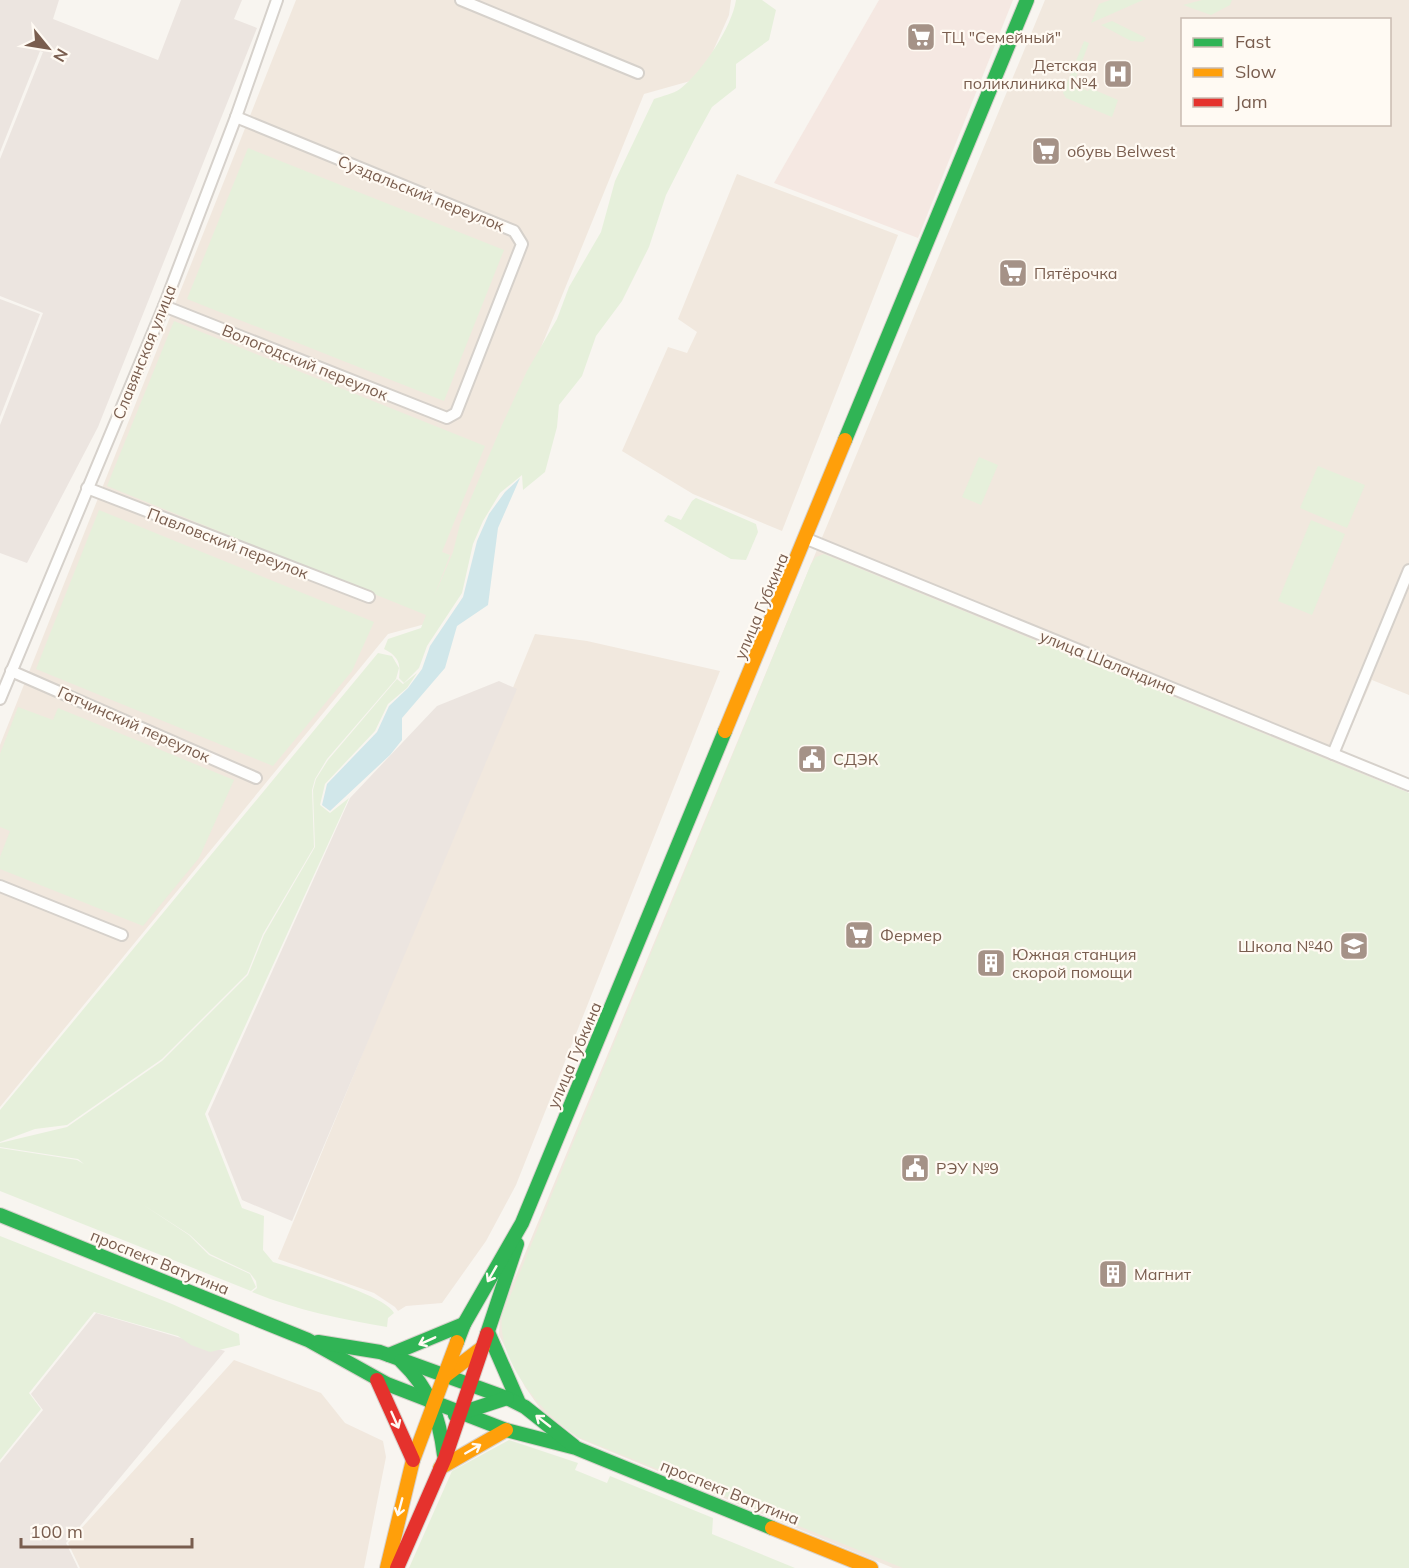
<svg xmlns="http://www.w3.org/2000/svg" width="1409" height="1568" font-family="Mulish,sans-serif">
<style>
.residential{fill:#f1e8de;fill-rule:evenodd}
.commercial{fill:#f5e8e2}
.industrial{fill:#ece5e0}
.green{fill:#e6f0db}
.water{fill:#d1e7ea}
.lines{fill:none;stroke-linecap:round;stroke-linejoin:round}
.street-casing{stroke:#d6d1cb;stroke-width:14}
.fast-casing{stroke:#d7d1cb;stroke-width:16}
.slow-casing{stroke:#d7d1cb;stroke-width:16}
.jam-casing{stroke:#d7d1cb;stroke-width:16}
.street{stroke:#fefefd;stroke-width:10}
.fast{stroke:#30b455;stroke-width:14}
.slow{stroke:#ff9f0a;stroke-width:14}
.jam{stroke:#e5322d;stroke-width:14}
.oneway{stroke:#fffaf3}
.labels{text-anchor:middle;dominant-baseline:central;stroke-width:4.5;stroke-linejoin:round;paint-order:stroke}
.poi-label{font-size:16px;fill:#795d4e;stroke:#fffaf3;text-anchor:start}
.street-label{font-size:16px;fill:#795d4e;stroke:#fffaf3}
</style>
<rect width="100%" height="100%" fill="#f8f5f0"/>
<g class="residential">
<path d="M296,0H731L729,15L701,78L644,94L429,623L388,634L0,1107V745Z"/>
<path d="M1045,0H1409V695L1372,680L1336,762L1409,793V1568H893L578,1438L542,1411L525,1387L499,1335L500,1316L507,1297ZM1182,20H1390V124H1182Z"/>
<path d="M737,174L898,235L782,531L693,494L622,451L668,347L687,353L697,332L678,319Z"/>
<path d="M535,634L587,641L720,671L516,1185L486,1241L442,1303L406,1306L398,1311L395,1307L374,1293L278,1259Z"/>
<path d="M234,1360L321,1393L345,1423L383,1441L386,1457L364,1568H80L68,1543Z"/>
</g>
<path class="commercial" d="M879,0H1013L918,238L774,183Z"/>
<g class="industrial">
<path d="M0,0H59L53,19L158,60L181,0H242L234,19L257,28L98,427L27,563L0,553V425L43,313L0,296V159L43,52L40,51L0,152Z"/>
<path d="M0,299L40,314L0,417Z"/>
<path d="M499,681L517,689L292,1221L242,1200L208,1114L350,798L437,706Z"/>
<path d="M96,1313L225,1351L66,1543L78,1568H0V1463L43,1410L31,1394Z"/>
</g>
<g class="green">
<path d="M736,0H762L776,10L769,40L736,64V88L712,107L696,136L666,195L649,247L622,301L596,336L582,376L559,405L557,427L545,472L523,490L522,475L500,493L483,521L473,544L462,593L427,646L419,668L404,683L399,678C401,663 398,656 384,649L388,639L421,628L426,615L107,486L174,321L485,446L442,552L450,555L434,597L453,552L460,524L502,425L527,371L557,319L569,287L601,232L615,181L654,99C662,96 673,94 680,89C702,72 732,27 736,0Z"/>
<path d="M1110,0H1143L1091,23L1099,4Z"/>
<path d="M1202,0H1232L1230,5L1211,15L1183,5Z"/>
<path d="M1112,21L1146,38L1143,42L1131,41L1101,25Z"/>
<path d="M1084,41L1089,43L1073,85L1088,91L1090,88L1118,100L1112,117L1066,98L1063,93Z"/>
<path d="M248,148L504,250L444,401L187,299Z"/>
<path d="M979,457L998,465L981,505L962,497Z"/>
<path d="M1318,466L1365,485L1347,528L1300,508Z"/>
<path d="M696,498L756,524L758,532L746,560L731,559L664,521L668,515L681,520L692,501Z"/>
<path d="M99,510L374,622L352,671L273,766L36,669Z"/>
<path d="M1311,520L1345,534L1312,615L1278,601Z"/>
<path d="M824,554L1409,793V1568H903L578,1437C542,1414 497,1362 502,1316L811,564L816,557Z"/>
<path d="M378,653L392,656L399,668L396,679L327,759L315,779L312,790L314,847L263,934L247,974L162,1059L67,1125L35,1129L0,1142V1110Z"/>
<path d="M417,673L407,688L388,704L375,731L325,784L320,805L330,813L349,798L205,1114L242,1208L264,1216L263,1250L273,1262C295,1269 386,1295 394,1313L388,1318L387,1327C340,1319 296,1310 252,1292L257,1288L256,1281L250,1273L210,1254L190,1235L142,1204L189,1235L209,1255L250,1274L256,1287L251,1291L0,1191V1148L77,1160L84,1164L78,1159L0,1147V1143L67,1127L162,1061L248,975L264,935L315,847L313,790L316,779L328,760L397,679L403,684Z"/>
<path d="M18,707L53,720L58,708L234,780L199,858L143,926L0,869V857L10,831L0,827V754Z"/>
<path d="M0,1236L172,1304L239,1334L240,1345L210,1352L191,1345L178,1336L94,1312L29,1393L41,1409L0,1460Z"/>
<path d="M509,1440L578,1463L575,1470L607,1483L610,1476L713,1518L712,1534L795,1568H409L452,1471Z"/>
</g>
<path class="water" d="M520,478L498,528L488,605L457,626L445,668L402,718V740L390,755L330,811L322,805L327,784L377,732L389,706L408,688L422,669L430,646L463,597L477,541L489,514L505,492Z"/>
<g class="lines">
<g class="street-casing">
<g id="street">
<path d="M461,0L638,73"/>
<path d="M164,306L447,418L456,413L522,244L514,231L236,117"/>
<path d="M87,488L369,597"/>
<path d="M807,539L1409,785"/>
<path d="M11,671L256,778"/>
<path d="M0,699L164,306L236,117L277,0"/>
<path d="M1333,754L1409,570"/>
<path d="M0,886L122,935"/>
</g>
</g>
<g class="fast-casing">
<g id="fast">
<path d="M845,440L1027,0"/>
<path d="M0,1215L308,1340L387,1384L506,1430L576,1448L772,1528"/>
<path d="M488,1332L519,1403"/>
<path d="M487,1334L517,1244"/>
<path d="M318,1342L380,1352L507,1398L525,1407L574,1446"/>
<path d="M457,1342L464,1324L522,1223L725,731"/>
<path d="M389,1355L464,1324"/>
<path d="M401,1361C430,1389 439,1416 444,1455"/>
<path d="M455,1415L507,1398"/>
</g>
</g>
<g class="slow-casing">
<g id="slow">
<path d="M725,731L845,440"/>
<path d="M445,1376L483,1347"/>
<path d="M440,1468L506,1430"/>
<path d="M772,1528L871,1568"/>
<path d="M387,1568L413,1460L457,1342"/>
</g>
</g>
<g class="jam-casing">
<g id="jam">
<path d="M377,1380L413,1460"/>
<path d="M397,1568L445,1458L487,1334"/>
</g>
</g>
<use href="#street" class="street"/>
<use href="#fast" class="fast"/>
<use href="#slow" class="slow"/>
<use href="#jam" class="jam"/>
</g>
<defs><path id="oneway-shaft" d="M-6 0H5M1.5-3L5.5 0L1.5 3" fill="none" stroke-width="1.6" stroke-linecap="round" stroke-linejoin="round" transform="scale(1.5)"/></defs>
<g class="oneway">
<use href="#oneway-shaft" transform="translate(492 1274) rotate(120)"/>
<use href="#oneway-shaft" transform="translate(427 1341) rotate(156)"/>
<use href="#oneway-shaft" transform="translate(395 1420) rotate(66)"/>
<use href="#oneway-shaft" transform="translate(543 1421) rotate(-142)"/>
<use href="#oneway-shaft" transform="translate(473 1449) rotate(-30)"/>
<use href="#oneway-shaft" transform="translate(400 1507) rotate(105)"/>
</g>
<defs>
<g id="supermarket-square" transform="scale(1.5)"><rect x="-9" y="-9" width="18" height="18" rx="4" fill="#a59287" stroke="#fffaf3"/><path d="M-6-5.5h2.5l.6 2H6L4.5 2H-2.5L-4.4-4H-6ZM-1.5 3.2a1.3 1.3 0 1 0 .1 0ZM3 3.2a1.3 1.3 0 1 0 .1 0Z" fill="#fff"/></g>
<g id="hospital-square" transform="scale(1.5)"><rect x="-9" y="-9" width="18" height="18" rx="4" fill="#a59287" stroke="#fffaf3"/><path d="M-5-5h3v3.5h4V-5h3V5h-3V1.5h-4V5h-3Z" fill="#fff"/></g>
<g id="civic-square" transform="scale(1.5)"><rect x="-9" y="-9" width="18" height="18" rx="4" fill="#a59287" stroke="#fffaf3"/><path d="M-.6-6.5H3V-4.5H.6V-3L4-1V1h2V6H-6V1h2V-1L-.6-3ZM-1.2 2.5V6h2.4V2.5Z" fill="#fff"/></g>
<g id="school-square" transform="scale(1.5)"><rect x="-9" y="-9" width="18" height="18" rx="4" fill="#a59287" stroke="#fffaf3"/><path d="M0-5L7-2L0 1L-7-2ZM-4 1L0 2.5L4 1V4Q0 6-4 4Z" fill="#fff"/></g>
<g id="building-square" transform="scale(1.5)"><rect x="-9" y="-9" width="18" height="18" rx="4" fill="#a59287" stroke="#fffaf3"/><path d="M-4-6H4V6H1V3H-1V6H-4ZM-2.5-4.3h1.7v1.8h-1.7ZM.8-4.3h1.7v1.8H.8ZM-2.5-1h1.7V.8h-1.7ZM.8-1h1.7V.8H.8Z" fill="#fff"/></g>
</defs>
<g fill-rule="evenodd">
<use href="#supermarket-square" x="921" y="37"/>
<use href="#hospital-square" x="1118" y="74"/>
<use href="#supermarket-square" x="1046" y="151"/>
<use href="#supermarket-square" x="1013" y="273"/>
<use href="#civic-square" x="812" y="759"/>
<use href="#supermarket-square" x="859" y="935"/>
<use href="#school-square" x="1354" y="946"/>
<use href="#building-square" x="991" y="963"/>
<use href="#civic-square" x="915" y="1168"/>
<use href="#building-square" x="1113" y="1274"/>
</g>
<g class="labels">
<g class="poi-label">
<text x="942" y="37">ТЦ "Семейный"</text>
<text x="1097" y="65" text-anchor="end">Детская<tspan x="1097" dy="18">поликлиника №4</tspan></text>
<text x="1067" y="151">обувь Belwest</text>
<text x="1034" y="273">Пятёрочка</text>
<text x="833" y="759">СДЭК</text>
<text x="880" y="935">Фермер</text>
<text x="1333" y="946" text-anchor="end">Школа №40</text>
<text x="1012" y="954">Южная станция<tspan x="1012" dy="18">скорой помощи</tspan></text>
<text x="936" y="1168">РЭУ №9</text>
<text x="1134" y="1274">Магнит</text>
</g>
<g class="street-label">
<text transform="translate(421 193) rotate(22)">Суздальский переулок</text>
<text transform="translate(144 352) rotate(-68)">Славянская улица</text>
<text transform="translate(305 362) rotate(22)">Вологодский переулок</text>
<text transform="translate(228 543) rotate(21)">Павловский переулок</text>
<text transform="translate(761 606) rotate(-67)">улица Губкина</text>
<text transform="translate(1108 662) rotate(22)">улица Шаландина</text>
<text transform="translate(134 724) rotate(24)">Гатчинский переулок</text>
<text transform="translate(574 1055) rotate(-67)">улица Губкина</text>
<text transform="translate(160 1262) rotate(22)">проспект Ватутина</text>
<text transform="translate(730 1492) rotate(22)">проспект Ватутина</text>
</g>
</g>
<rect x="1181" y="18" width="210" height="108" fill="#fffaf3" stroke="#c9bbb1" stroke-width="1.5"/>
<rect x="1193" y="38" width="30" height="9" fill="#30b455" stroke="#c9bbb1" stroke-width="1.5"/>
<text x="1235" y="48" font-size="18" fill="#795d4e">Fast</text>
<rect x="1193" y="68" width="30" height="9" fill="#ff9f0a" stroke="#c9bbb1" stroke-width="1.5"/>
<text x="1235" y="78" font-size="18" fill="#795d4e">Slow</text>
<rect x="1193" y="98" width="30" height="9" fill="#e5322d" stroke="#c9bbb1" stroke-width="1.5"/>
<text x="1235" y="108" font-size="18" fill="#795d4e">Jam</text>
<g transform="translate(48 48) rotate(120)" stroke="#fffaf3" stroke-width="4.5" paint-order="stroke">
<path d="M0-4.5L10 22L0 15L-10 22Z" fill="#795d4e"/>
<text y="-9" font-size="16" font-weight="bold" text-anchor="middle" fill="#795d4e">N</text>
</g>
<path d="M21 1538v9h171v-9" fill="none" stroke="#795d4e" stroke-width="3"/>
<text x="30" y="1538" font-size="18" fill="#795d4e" stroke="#fffaf3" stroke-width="4.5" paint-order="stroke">100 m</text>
</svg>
